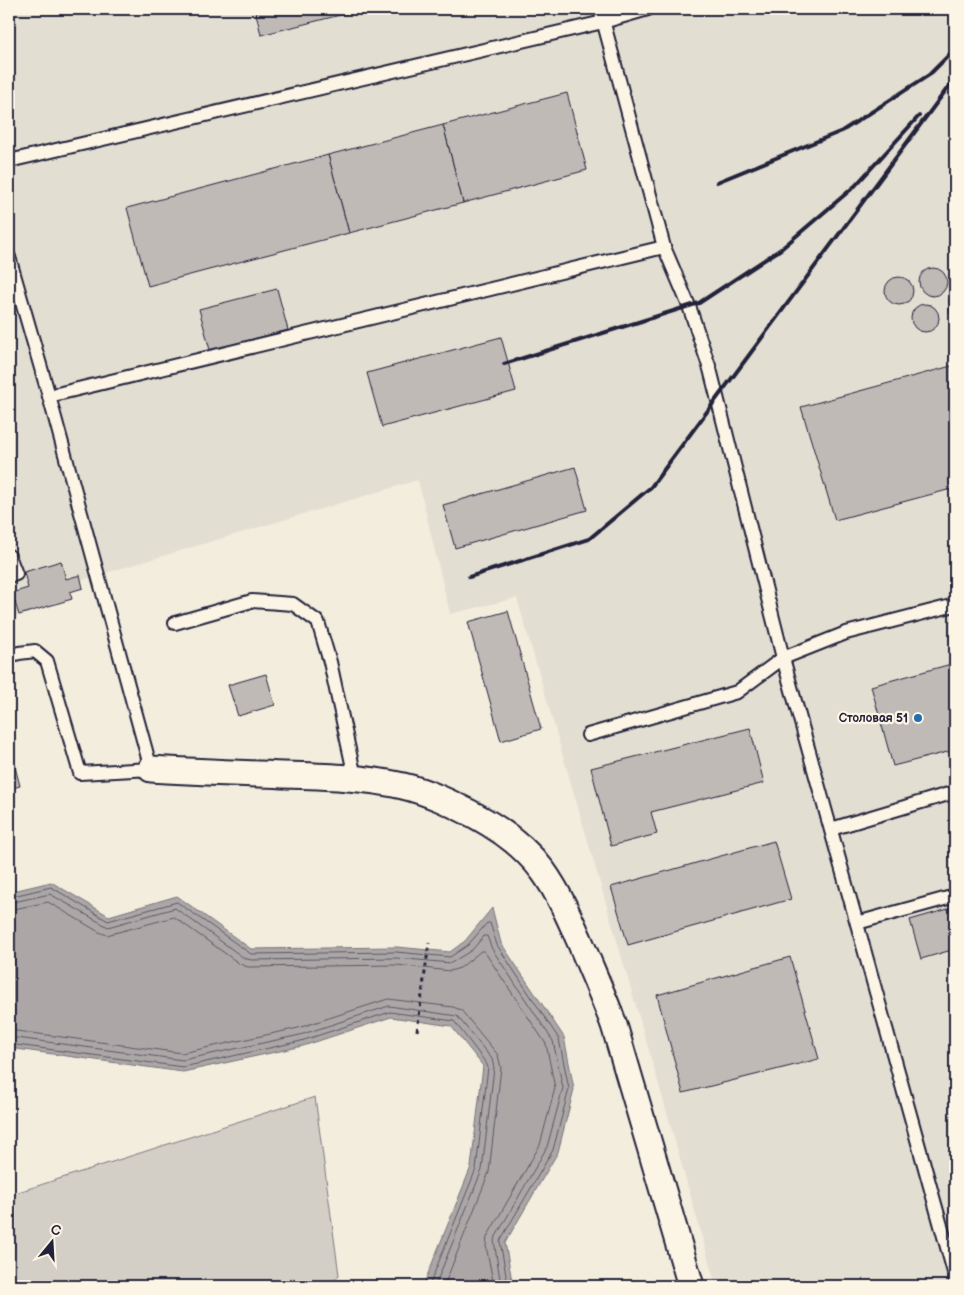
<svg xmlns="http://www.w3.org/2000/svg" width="964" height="1295" font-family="'Balsamiq Sans',sans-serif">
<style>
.built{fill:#e3ded2}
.green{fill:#d4cfc6;stroke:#7b7880}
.water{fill:#aca7a6;stroke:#75727b}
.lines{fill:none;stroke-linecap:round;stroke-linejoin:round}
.shore{stroke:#595766;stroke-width:1}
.building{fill:#bfbab6;stroke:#22223b}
.service-casing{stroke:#22223b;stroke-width:16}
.minor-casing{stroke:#22223b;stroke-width:29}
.path{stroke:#22223b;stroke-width:3;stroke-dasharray:4 4;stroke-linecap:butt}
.service{stroke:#fcf5e5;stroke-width:12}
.minor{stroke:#fcf5e5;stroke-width:25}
.rail{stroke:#22223b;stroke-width:4}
.poi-dot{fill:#1f6fb2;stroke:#fcf5e5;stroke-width:2}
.labels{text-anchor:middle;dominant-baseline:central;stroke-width:4.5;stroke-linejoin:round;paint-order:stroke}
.poi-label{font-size:12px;font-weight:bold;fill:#22223b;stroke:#fcf5e5;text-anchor:end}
</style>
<rect width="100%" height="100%" fill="#f3edde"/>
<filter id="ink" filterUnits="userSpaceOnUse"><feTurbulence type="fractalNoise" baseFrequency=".02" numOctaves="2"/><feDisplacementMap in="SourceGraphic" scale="10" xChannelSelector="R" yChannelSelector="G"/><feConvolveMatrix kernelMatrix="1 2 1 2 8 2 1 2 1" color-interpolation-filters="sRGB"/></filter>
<g filter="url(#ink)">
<path class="built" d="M9,9H955V1286H716L663,1099L517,598L450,614L418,480L82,580L83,588L70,592L72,599L9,619Z"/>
<path class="green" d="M315,1097L339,1275L329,1286H9V1195Z"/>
<path class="water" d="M51,882L109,916L177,896L251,949L397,947L450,952L465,941L492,908L501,943L564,1037L574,1089L558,1152L505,1243L513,1286H423L471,1167L483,1066L451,1026L391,1017L303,1046L183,1072L9,1048V892Z"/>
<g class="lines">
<g class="shore">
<path d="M9,897L51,887L108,921L177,902L251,954L396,952L450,957L468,945L487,923H490L497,945L559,1039L569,1089L553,1150L500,1241L508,1286"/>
<path d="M9,903L50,894L108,927L175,908L244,958L251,960L396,958L451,963L472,950L484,936H487L492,949L553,1041L563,1088L547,1147L494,1240L501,1286"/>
<path d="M9,910L48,902L99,932L107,935L174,917L240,964L248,967L396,965L450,971L460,968L481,951H484L546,1044L555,1088L540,1145L487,1237L486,1246L494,1286"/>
<path d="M9,1030L182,1053L298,1028L388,999L453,1007L461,1010L498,1055L501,1068L489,1172L444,1286"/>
<path d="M9,1037L183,1060L300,1035L389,1006L457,1016L492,1059L494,1068L482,1170L435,1286"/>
<path d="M9,1044L183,1067L301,1041L390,1012L454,1021L486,1063L488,1067L476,1169L429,1286"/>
</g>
</g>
<g class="building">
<path d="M255,9H364L261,35Z"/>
<path d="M567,93L587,170L463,203L443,125Z"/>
<path d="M443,125L463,203L349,233L328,155Z"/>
<path d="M328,155L349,233L148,286L127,208Z"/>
<circle cx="933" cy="282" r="14"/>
<circle cx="899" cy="291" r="14"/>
<path d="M277,289L288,330L210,350L199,309Z"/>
<path d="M955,292V318L950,314L949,299Z"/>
<circle cx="925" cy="318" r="14"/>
<path d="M501,337L516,391L382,427L367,373Z"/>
<path d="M955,365V488L835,520L801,407Z"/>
<path d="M575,467L587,510L455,548L443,505Z"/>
<path d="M61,561L66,579L80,575L83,588L70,592L72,599L19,615L12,593L28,588L24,572Z"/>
<path d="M508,611L541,729L501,741L468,622Z"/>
<path d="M955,663V750L893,766L871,686Z"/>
<path d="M266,674L275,705L238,716L228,685Z"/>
<path d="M750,728L764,783L651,812L657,834L611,846L591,768Z"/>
<path d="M9,744L20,786L9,789Z"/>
<path d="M774,841L791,899L628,945L611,887Z"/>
<path d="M955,907V949L921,959L910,920Z"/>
<path d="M790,957L819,1059L683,1093L657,995Z"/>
</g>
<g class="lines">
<g class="service-casing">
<g id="service">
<path d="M600,9L664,247L689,306L710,369L783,658L955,1276"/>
<path d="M9,161L603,22L648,9"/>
<path d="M9,257L49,396L151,769L80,773L47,661L35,651L19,653L9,656"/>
<path d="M49,396L664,247"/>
<path d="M9,556L16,574L9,576"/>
<path d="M175,623L252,601L293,604L318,622L330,662L355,777"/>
<path d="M588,735L737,692L783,658L846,633L955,605"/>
<path d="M831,829L955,792"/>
<path d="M857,923L955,896"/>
</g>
</g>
<g class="minor-casing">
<path id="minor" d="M151,769C195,772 239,773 283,775C323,776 363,777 403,786C429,792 453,804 476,816C502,830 525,847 543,871C559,893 570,919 581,944C592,971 604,997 614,1025L691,1286"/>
</g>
<path class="path" d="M417,1031L429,943"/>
<use href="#service" class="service"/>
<use href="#minor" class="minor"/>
<g class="rail">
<path d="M717,182L842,131L929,75L955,49"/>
<path d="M504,364L699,303L781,249L855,186L919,116"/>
<path d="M469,577L589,539L651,487L955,78"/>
</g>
</g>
</g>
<circle class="poi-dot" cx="918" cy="718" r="5"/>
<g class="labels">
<g class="poi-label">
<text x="908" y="718">Столовая 51</text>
</g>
</g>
<rect width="964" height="1295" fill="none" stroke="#fcf5e5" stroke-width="30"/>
<rect x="15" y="15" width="934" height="1265" fill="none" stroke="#22223b" stroke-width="2" filter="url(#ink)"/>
<g transform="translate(52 1242) rotate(18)" stroke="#fcf5e5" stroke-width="4" paint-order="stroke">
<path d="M0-4L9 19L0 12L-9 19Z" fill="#22223b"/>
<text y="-8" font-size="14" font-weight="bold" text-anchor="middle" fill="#22223b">С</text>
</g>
</svg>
